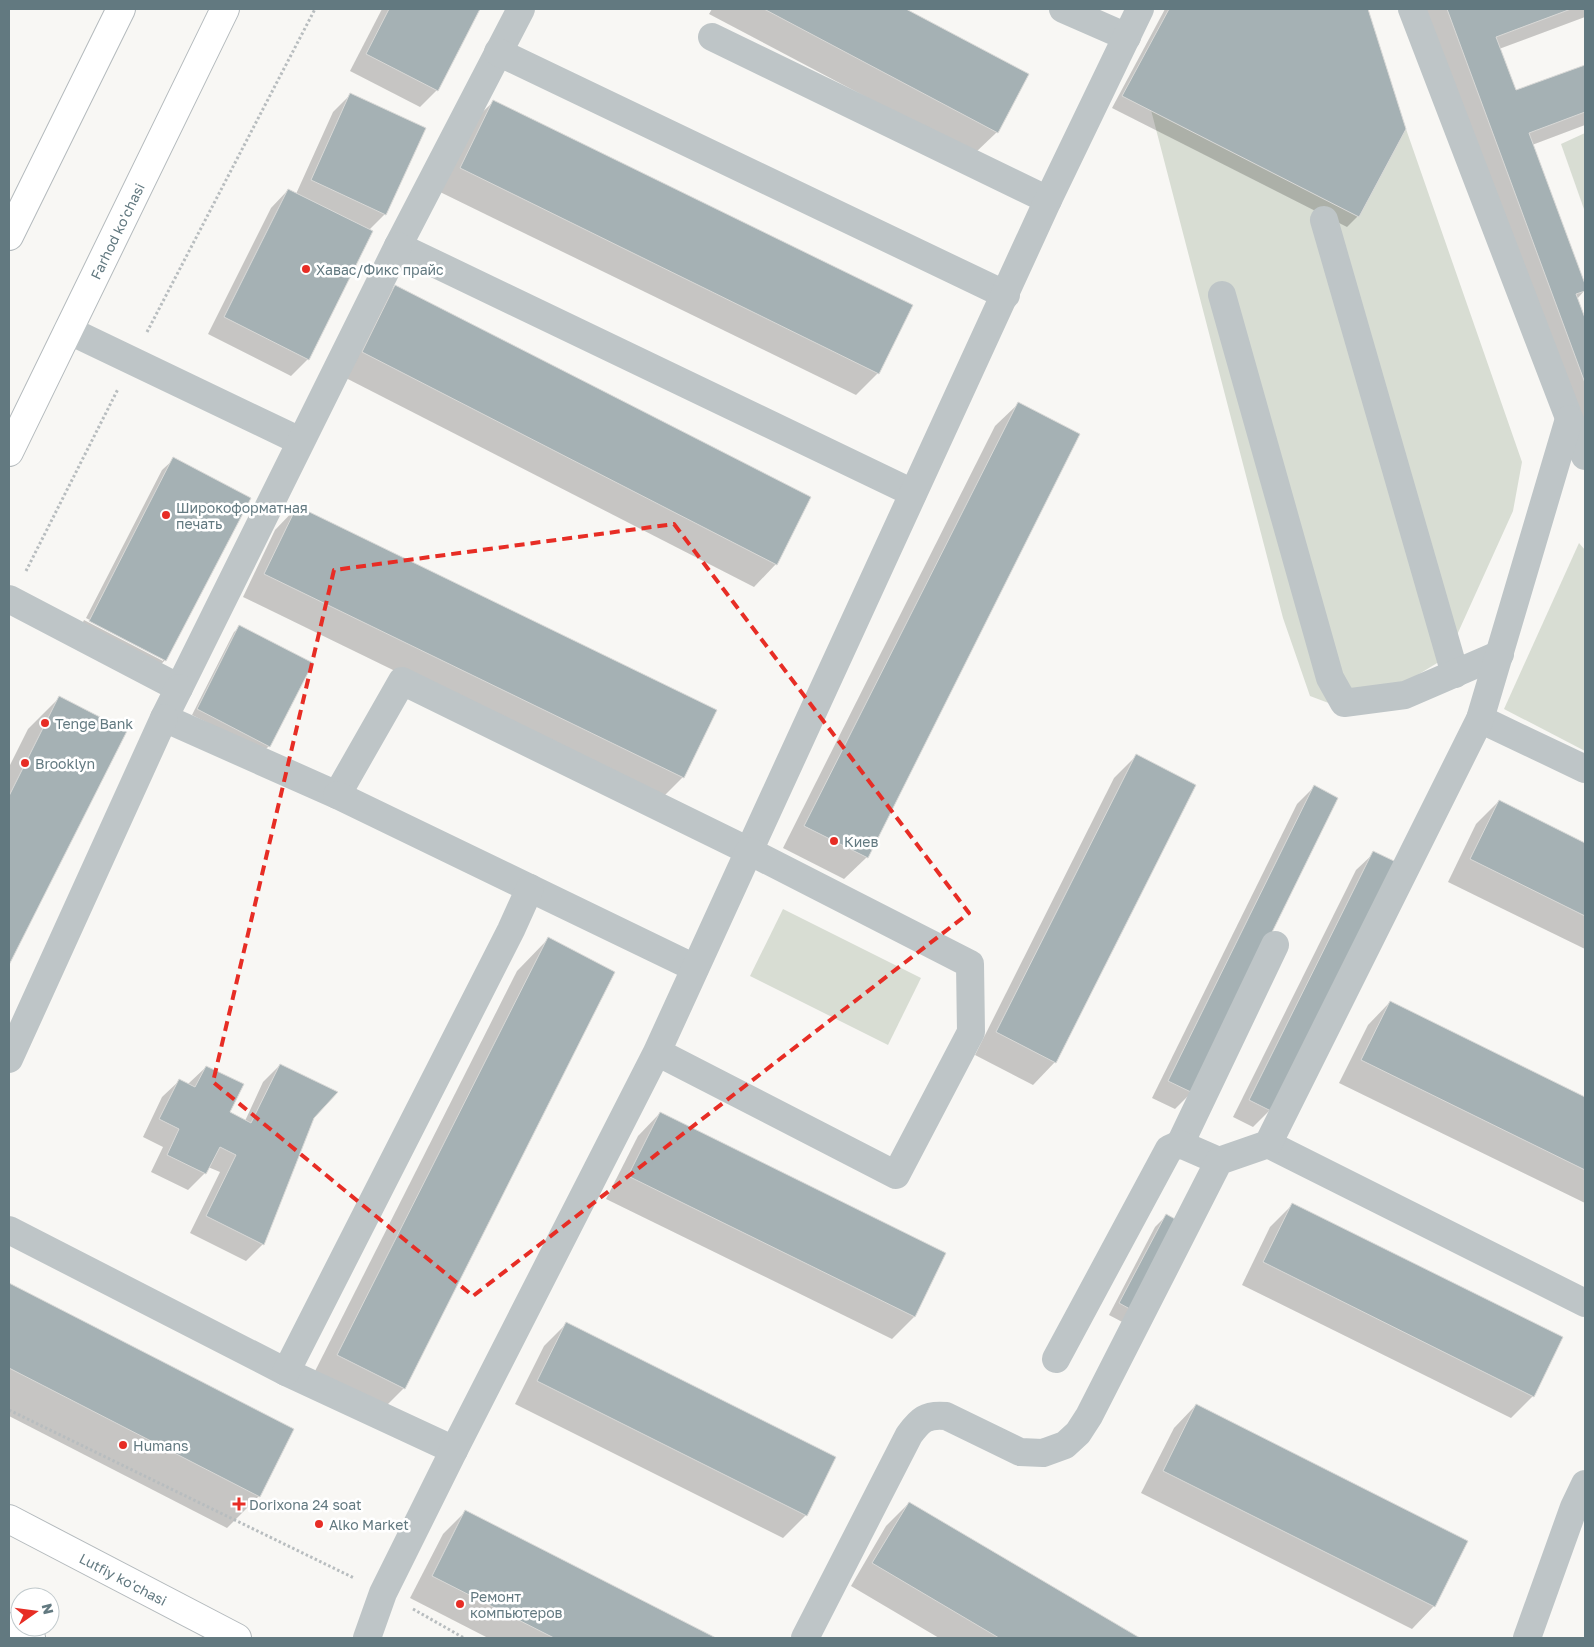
<svg xmlns="http://www.w3.org/2000/svg" width="1594" height="1647" font-family="'Golos Text',sans-serif">
<style>
.green{fill:#d8ddd3}
.shadow{fill:#0003}
.building{fill:#a5b1b4;stroke:#d9d9d7}
.lines{fill:none;stroke-linecap:round;stroke-linejoin:round}
.major-casing{stroke:#b4babd;stroke-width:30}
.path{stroke:#b8bdbf;stroke-width:3;stroke-dasharray:2.5 2.5;stroke-linecap:butt}
.minor{stroke:#bec5c7;stroke-width:28}
.major{stroke:#fff;stroke-width:28}
.marked{fill:none;stroke:#e72d25;stroke-width:4;stroke-dasharray:10 6;stroke-linejoin:round}
.poi-dot{fill:#e72d25;stroke:#fff;stroke-width:2}
.labels{text-anchor:middle;dominant-baseline:central;stroke-width:5;stroke-linejoin:round;paint-order:stroke}
.street-label{font-size:14px;fill:#627980;stroke:#fff}
.poi-label{font-size:14px;fill:#627980;stroke:#fff;text-anchor:start}
</style>
<rect width="100%" height="100%" fill="#f8f7f4"/>
<g class="green">
<path d="M1151,110L1359,217L1406,129L1522,462L1513,511L1447,657L1355,713L1310,696L1283,618Z"/>
<path d="M1585,133V212L1561,144Z"/>
<path d="M1579,543L1585,550V751L1504,709Z"/>
<path d="M783,909L921,978L888,1045L750,976Z"/>
</g>
<g class="shadow">
<path d="M382,9H479L437,90L420,107L350,71Z"/>
<path d="M712,9H903L1027,74L997,132L974,154L709,14Z"/>
<path d="M1165,9H1366L1405,129L1358,216L1347,227L1112,108Z"/>
<path d="M1416,9H1585V17L1499,49L1516,92L1585,66V125L1532,145L1585,287V290L1577,299L1585,322V423Z"/>
<path d="M350,95L385,214L369,230L308,359L291,376L208,334L271,208L288,190L296,194L333,112Z"/>
<path d="M493,102L878,373L856,395L438,191L470,124Z"/>
<path d="M395,286L776,564L754,587L340,375L373,309Z"/>
<path d="M1018,404L867,857L844,879L783,848L995,426Z"/>
<path d="M174,459L165,660L154,672L78,632L84,620L163,661V658L86,618L162,470Z"/>
<path d="M297,507L683,777L660,800L243,597L275,530Z"/>
<path d="M240,627L269,746L264,751L192,715L234,632Z"/>
<path d="M59,698L125,731L9,962V767L28,729Z"/>
<path d="M1136,756L1055,1062L1033,1085L975,1055L1114,778Z"/>
<path d="M1314,787L1192,1092L1175,1109L1152,1098L1297,804Z"/>
<path d="M1499,801L1585,844V949L1448,882L1476,824Z"/>
<path d="M1374,853L1270,1110L1253,1127L1233,1117L1356,870Z"/>
<path d="M548,939L404,1388L372,1420L307,1387L517,971Z"/>
<path d="M1390,1002L1585,1098V1203L1339,1083L1368,1025Z"/>
<path d="M280,1065L313,1118L263,1244L246,1261L190,1233L220,1172L208,1167L205,1173L188,1190L151,1172L163,1147L143,1137L162,1097L180,1080L188,1084L206,1067L228,1113L245,1121L263,1082Z"/>
<path d="M660,1113L945,1253L914,1317L892,1339L606,1199L638,1136Z"/>
<path d="M1293,1204L1533,1396L1511,1418L1242,1285L1270,1227Z"/>
<path d="M1166,1216L1126,1324L1109,1315L1155,1227Z"/>
<path d="M9,1284L293,1430L259,1496L227,1528L9,1416Z"/>
<path d="M567,1323L806,1515L783,1538L515,1404L544,1346Z"/>
<path d="M1196,1405L1434,1606L1412,1629L1141,1493L1174,1428Z"/>
<path d="M909,1503L1138,1638H939L851,1586L886,1526Z"/>
<path d="M466,1511L713,1638H488L410,1598L443,1534Z"/>
</g>
<g class="building">
<path d="M389,9H480L438,91L366,54Z"/>
<path d="M764,9H906L1029,74L998,133Z"/>
<path d="M1169,9H1368L1406,129L1359,217L1122,96Z"/>
<path d="M1447,9H1571L1496,37L1516,90L1585,65V112L1529,133L1585,284V291L1576,294L1585,318V383Z"/>
<path d="M350,93L426,128L386,215L311,180Z"/>
<path d="M493,100L913,305L879,374L460,168Z"/>
<path d="M288,189L373,231L309,360L224,317Z"/>
<path d="M395,285L811,497L777,565L362,352Z"/>
<path d="M1018,402L1080,434L868,858L804,826Z"/>
<path d="M173,457L251,498L166,661L89,621Z"/>
<path d="M297,506L717,710L684,778L264,574Z"/>
<path d="M239,625L313,663L270,747L197,709Z"/>
<path d="M59,696L127,731L9,965V796Z"/>
<path d="M1136,754L1196,785L1056,1063L996,1032Z"/>
<path d="M1314,785L1338,798L1193,1093L1168,1081Z"/>
<path d="M1499,800L1585,843V916L1470,859Z"/>
<path d="M1373,851L1396,862L1271,1111L1249,1100Z"/>
<path d="M548,937L615,972L405,1389L337,1355Z"/>
<path d="M1390,1001L1585,1097V1170L1361,1060Z"/>
<path d="M280,1064L338,1092L314,1118L264,1245L206,1216L236,1155L220,1147L206,1174L167,1155L179,1129L159,1119L179,1079L195,1087L206,1066L244,1084L230,1112L251,1123Z"/>
<path d="M660,1112L946,1253L915,1317L628,1176Z"/>
<path d="M1292,1203L1563,1337L1534,1397L1263,1262Z"/>
<path d="M1166,1214L1186,1225L1139,1314L1119,1303Z"/>
<path d="M9,1283L294,1429L260,1497L9,1368Z"/>
<path d="M566,1322L836,1457L807,1516L537,1381Z"/>
<path d="M1196,1404L1468,1541L1435,1607L1163,1471Z"/>
<path d="M909,1502L1140,1638H999L872,1563Z"/>
<path d="M465,1510L716,1638H554L432,1576Z"/>
</g>
<g class="lines">
<g class="major-casing">
<g id="major">
<path d="M9,236L121,9"/>
<path id="s1" d="M9,452L225,9"/>
<path id="s2" d="M9,1519L237,1638"/>
<path d="M9,1627L31,1638"/>
</g>
</g>
<g class="path">
<path d="M147,332L315,9"/>
<path d="M26,571L118,389"/>
<path d="M9,1410L354,1578"/>
<path d="M413,1609L464,1638"/>
</g>
<g class="minor">
<path d="M521,9L398,246L913,493"/>
<path d="M1063,9L1127,37"/>
<path d="M1412,9L1579,444L1585,456"/>
<path d="M712,37L1048,200"/>
<path d="M498,52L1006,295"/>
<path d="M1324,220L1455,674"/>
<path d="M1222,295L1330,678L1344,703L1405,695L1500,654"/>
<path d="M68,330L300,441"/>
<path d="M9,599L179,688L398,246"/>
<path d="M179,688L164,718L337,795L402,681L749,851L1048,200L1140,9"/>
<path d="M1480,719L1585,769"/>
<path d="M337,795L695,968"/>
<path d="M9,1059L164,718"/>
<path d="M1180,1144L1275,945"/>
<path d="M1268,1144L1585,1303"/>
<path d="M9,1230L286,1372L454,1450"/>
<path d="M1056,1359L1169,1149L1180,1144L1219,1161"/>
<path d="M286,1372L511,930L530,888"/>
<path d="M367,1638L383,1593L454,1450L657,1052L749,851L970,964L971,1032L896,1175L657,1052"/>
<path d="M805,1638L909,1435C920,1420 926,1414 946,1416L1020,1452L1043,1453L1065,1445L1078,1433L1089,1416L1219,1161L1268,1144L1480,719L1569,419"/>
<path d="M1527,1638L1574,1507L1585,1484"/>
</g>
<use href="#major" class="major"/>
</g>
<path class="marked" d="M674,524L969,913L473,1296L213,1082L334,570Z"/>
<g class="poi-dot">
<circle cx="306" cy="269" r="5"/>
<circle cx="166" cy="515" r="5"/>
<circle cx="45" cy="723" r="5"/>
<circle cx="25" cy="763" r="5"/>
<circle cx="834" cy="841" r="5"/>
<circle cx="123" cy="1445" r="5"/>
<path d="M236.5 1496.5h5v5h5v5h-5v5h-5v-5h-5v-5h5z"/>
<circle cx="319" cy="1524" r="5"/>
<circle cx="460" cy="1604" r="5"/>
</g>
<g class="labels">
<g class="street-label">
<text stroke="none"><textPath href="#s1" startOffset="246">Farhod ko'chasi</textPath></text>
<text stroke="none"><textPath href="#s2" startOffset="129">Lutfiy ko'chasi</textPath></text>
</g>
<g class="poi-label">
<text x="316" y="269">Хавас/Фикс прайс</text>
<text x="176" y="507">Широкоформатная<tspan x="176" dy="16">печать</tspan></text>
<text x="55" y="723">Tenge Bank</text>
<text x="35" y="763">Brooklyn</text>
<text x="844" y="841">Киев</text>
<text x="133" y="1445">Humans</text>
<text x="249" y="1504">Dorixona 24 soat</text>
<text x="329" y="1524">Alko Market</text>
<text x="470" y="1596">Ремонт<tspan x="470" dy="16">компьютеров</tspan></text>
</g>
</g>
<rect width="1594" height="1647" fill="none" stroke="#627980" stroke-width="20"/>
<g transform="translate(35 1612) rotate(76)"><circle r="24" fill="#ffffff" stroke="#c0c9cc"/>
<path d="M0-4L9 19L0 12L-9 19Z" fill="#e72d25"/>
<text y="-8" font-size="14" font-weight="bold" text-anchor="middle" fill="#627980">N</text>
</g>
</svg>
